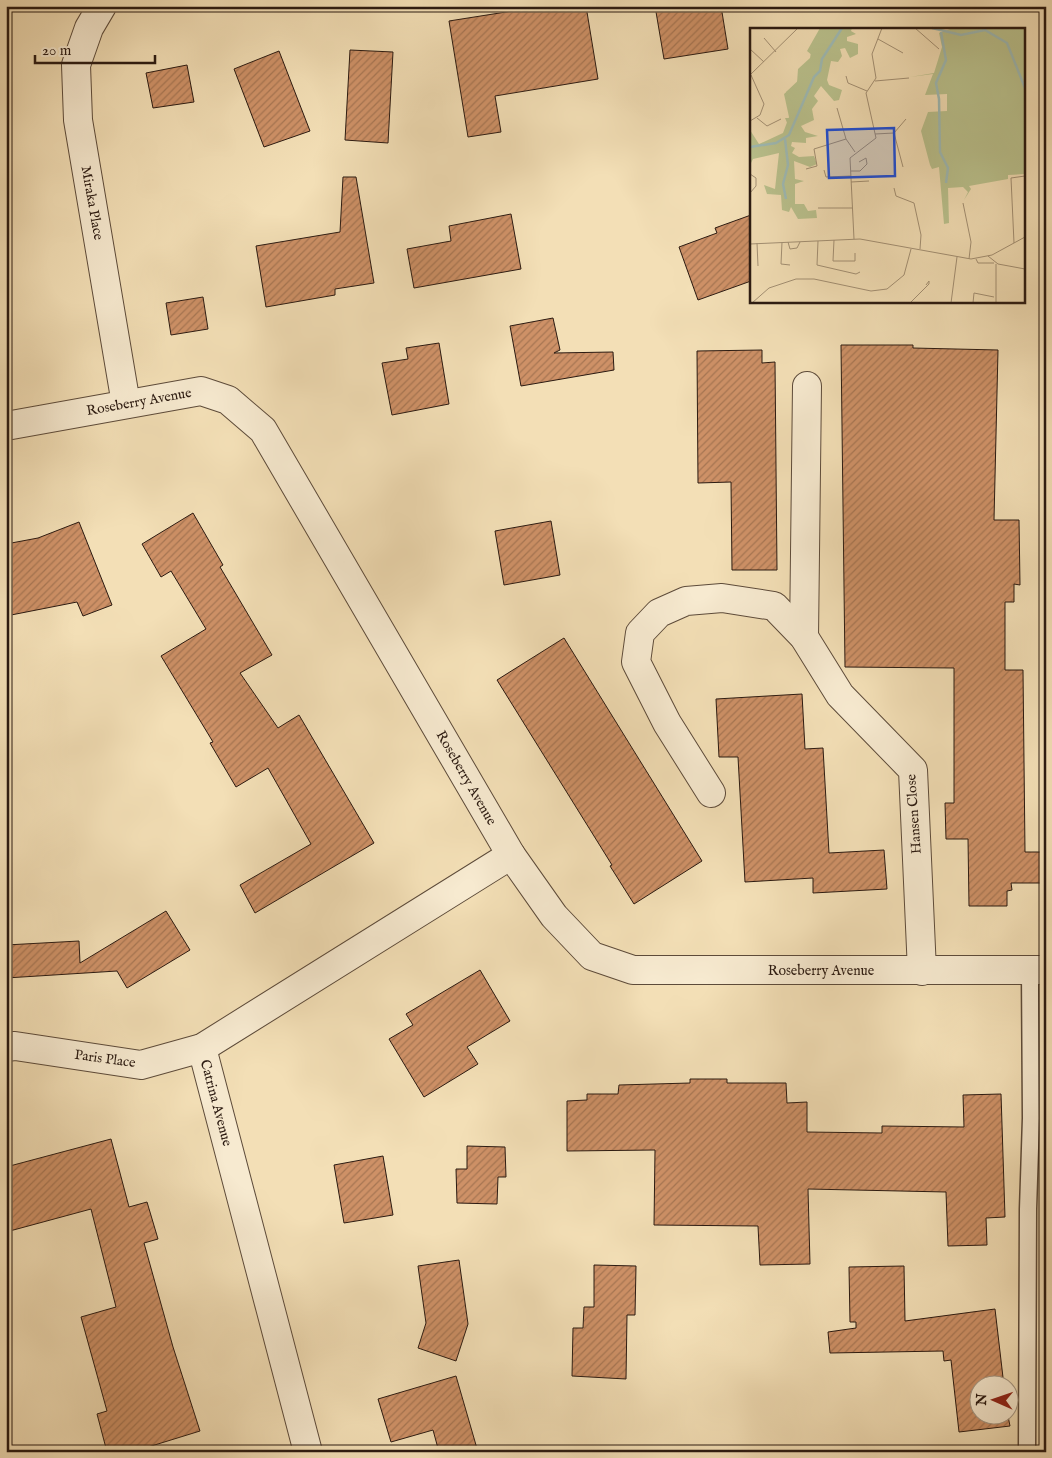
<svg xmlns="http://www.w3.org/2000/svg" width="1052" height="1458" font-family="'IM FELL English',serif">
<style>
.building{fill:url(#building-hatch);stroke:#2b1a11}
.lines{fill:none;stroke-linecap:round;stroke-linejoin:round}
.lane-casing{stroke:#5d4b3a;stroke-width:19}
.street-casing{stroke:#5d4b3a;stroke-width:30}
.lane{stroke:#f7ead0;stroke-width:16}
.street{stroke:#f7ead0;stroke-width:28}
.labels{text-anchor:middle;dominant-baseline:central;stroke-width:4.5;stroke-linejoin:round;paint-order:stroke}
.street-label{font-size:14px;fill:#2b1a11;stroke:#f7ead0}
.inset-river{fill:none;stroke:#9ebbb6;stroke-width:2.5}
.inset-road{fill:none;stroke:#a39074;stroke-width:1}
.view{fill:#1d4ed8;fill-opacity:0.15;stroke:#1d4ed8;stroke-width:2.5}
.inset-edge{fill:none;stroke:#2b1a11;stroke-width:2.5}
</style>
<defs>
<pattern id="building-hatch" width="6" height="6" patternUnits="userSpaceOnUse" patternTransform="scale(1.25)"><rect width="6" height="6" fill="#ce9167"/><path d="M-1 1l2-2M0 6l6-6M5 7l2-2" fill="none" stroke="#a77653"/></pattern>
</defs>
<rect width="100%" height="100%" fill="#f3dfb6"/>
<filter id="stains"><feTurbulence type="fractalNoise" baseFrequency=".004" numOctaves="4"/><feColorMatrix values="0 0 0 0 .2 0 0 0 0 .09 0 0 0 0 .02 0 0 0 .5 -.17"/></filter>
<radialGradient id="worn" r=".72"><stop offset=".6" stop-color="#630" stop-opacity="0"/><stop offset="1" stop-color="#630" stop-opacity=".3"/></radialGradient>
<g class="building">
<path d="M544,6H586L598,79L495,96L501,132L468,137L449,21Z"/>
<path d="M655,6H721L728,49L664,59Z"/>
<path d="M350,50L393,52L388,143L345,140Z"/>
<path d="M279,51L310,131L264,147L234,69Z"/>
<path d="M187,65L194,102L153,108L146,73Z"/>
<path d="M343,177H356L374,283L335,289V295L266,307L256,246L340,232Z"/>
<path d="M511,214L521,269L414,288L407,249L451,241L449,226Z"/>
<path d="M751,215V281L698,300L679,247L717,233L715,228Z"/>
<path d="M203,297L208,329L171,335L166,303Z"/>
<path d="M553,318L560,350L554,353L613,352L614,370L521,386L510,326Z"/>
<path d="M439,343L449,404L392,415L382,363L408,359L406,348Z"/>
<path d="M841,345H913V348L998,350L994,520H1019L1020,585L1014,584V602H1005V670H1023L1025,852H1046V883H1011L1012,890L1007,891V906H969L968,839H946L945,803H954V668L845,667Z"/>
<path d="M762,350V363L775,362L777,570H732L731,482L698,483L697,351Z"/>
<path d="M193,513L223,565L220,567L272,655L240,673L278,728L299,715L374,843L255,913L240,885L311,844L268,768L236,787L210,743L213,742L161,656L206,629L171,571L161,577L142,544Z"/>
<path d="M551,521L560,575L504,585L495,531Z"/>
<path d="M79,522L112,605L83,616L77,602L6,616V544L38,538Z"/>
<path d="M564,638L702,861L634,904L610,866L612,865L497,680Z"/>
<path d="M802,694L805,749L823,748L829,853L884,850L887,889L813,893V878L745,882L738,757H719L716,699Z"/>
<path d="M166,911L190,950L127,988L117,971L6,978V945L79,941L80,963Z"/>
<path d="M480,970L510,1021L467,1047L478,1064L424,1097L389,1039L413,1025L406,1014Z"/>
<path d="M690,1079H727V1083H786L787,1103L807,1102V1132L882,1133V1126L964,1127L963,1095L1001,1094L1005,1217L986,1218L987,1245L948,1246L946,1192L808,1189L810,1264L760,1265L758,1226L654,1225L655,1150L567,1151V1101L587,1100V1094H618L619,1085L690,1083Z"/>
<path d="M111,1139L129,1207L147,1202L158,1239L144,1243L173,1347L200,1431L132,1452H107L97,1414L107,1411L81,1317L116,1307L91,1209L6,1232V1167Z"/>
<path d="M467,1146L505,1147L506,1177H498L497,1204L457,1203L456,1169H467Z"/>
<path d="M383,1156L393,1215L344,1223L334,1165Z"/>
<path d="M459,1260L468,1324L456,1361L418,1348L426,1323L418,1266Z"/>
<path d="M594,1265L636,1266L635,1315H627L626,1379L572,1376L573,1328H583L584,1307H594Z"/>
<path d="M904,1266L905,1321L995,1309L1004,1386H980V1416H1008L1010,1426L959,1432L951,1360L944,1361L943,1351L830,1353L828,1332L856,1328V1322H850L849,1267Z"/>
<path d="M456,1376L478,1452H439L433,1430L391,1442L378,1399Z"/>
</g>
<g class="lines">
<g class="lane-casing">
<path id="lane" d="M1027,1452L1028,1209L1031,1118L1030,971"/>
</g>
<g class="street-casing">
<g id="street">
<path d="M102,6L89,28L76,65L78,120L126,404"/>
<path d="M6,426L201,391L228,400L263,430L511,855L554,916L592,956L633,970H1046"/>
<path d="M804,637L807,386"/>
<path d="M711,793L667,723L636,662L640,633L659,613L686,601L722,598L774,606L804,637L840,695L913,770L922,971"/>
<path d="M6,1047L15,1046L141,1065L202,1048L511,855"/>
<path d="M202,1048L308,1452"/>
</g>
</g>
<use href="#lane" class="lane"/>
<use href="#street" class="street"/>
</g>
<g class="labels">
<g class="street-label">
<text transform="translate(92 203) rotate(80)">Miraka Place</text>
<text transform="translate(139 402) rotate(-10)">Roseberry Avenue</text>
<text transform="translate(466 778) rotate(60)">Roseberry Avenue</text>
<text transform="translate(914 814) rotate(-94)">Hansen Close</text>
<text x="821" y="971">Roseberry Avenue</text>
<text transform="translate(105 1059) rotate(8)">Paris Place</text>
<text transform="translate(216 1103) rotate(75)">Catrina Avenue</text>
</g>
</g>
<g transform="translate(750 28)">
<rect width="275" height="275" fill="#f3dfb6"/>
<path d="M72,0H102L101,3L106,6L97,9V13L108,16V26L100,30L95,20L90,21L92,28L88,34L81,33L77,52L79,57L92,62L89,72L84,73L71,58L64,68L68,73L62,81L64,92L51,98L55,104L68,108L56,110V115L42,114L41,118L45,120L42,125L49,129L64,128L67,136L60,139L44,133L45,151L54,153L45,156V176H54L58,183L66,182L67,190L48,191L41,179L39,184L32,182L31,167L17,166L14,157L25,161L29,125L3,131L0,137V102L9,116L33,105L39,89L34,66L47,55L48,41L60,30L63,13Z" fill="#bac28e"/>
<path d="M70,0H98L95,9H89L75,28L71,43L65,47L52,80L60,77L51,96L41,104L35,90H41L48,85L36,64L53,48L49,42L63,28L57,23ZM203,0L275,1V146L258,147V151L219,158L221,161L214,172L218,164L213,159L198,160L199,195L194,196L189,139L182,141L180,137L171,103L178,84L197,83V66L175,67L183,46L160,49L184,45L192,19L189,5Z" fill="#bac28e"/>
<path class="inset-river" d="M182,0L211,7L235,2L252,12L257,15L275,60M191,4L196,32L186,55L189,71L190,124L198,140L196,155M35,111L38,137L33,156L36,171M0,119L26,115L39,107L64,49L70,43L72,31L92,0"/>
<path class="inset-road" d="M165,0L189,21M14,10L26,24M128,11L153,25M0,21L14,34M0,47L48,0M96,48L98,55L117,63M125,53L159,50M87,80L96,111M7,90L17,98L31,91M0,93L10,87L14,76L1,47M144,105L156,91M125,106L144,105L153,139M96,111L105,124M56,141L67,138L64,121L96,111M74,142L76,149L101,148M101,143H110L117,136L116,130L109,134M0,146L6,150V158L0,165M101,154L119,153M144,160L146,168L164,175L171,207L170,221M213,175L221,214L219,231M68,180H102M104,211L100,130L126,110L116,65L126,50L122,26L132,0M84,212L83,233H105V225M68,213L67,237L106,246L110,244M32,214L31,236L40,237M38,214L40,221L47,220L50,214M7,215L8,238M264,215L261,150L275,148M0,216L110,211L221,231L242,227L275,209M238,228L248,236L275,241M226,231L228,235H244M246,236V275M2,275L19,260L46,251H64L121,263L137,261L154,247L161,221M49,275H66M160,275L179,256V253L176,257M201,275L207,229M223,275L224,265L244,269"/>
<path class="view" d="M144,100L145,148L79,150L77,102Z"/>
<rect width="275" height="275" class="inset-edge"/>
</g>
<rect width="1052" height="1458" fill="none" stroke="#f3dfb6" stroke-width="25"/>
<rect x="8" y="8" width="1037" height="1443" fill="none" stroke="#2b1a11" stroke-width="2.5"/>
<rect x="12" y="12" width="1027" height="1433" fill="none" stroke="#2b1a11"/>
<g transform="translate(994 1400) rotate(272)"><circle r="24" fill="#f7ead0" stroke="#a59784"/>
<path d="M0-4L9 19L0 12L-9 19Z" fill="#8f2418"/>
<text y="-8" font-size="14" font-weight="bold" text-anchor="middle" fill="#2b1a11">N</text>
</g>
<path d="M35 55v8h120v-8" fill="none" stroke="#2b1a11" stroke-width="2.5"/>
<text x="42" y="55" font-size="15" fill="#2b1a11" stroke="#f7ead0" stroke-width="4" paint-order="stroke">20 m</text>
<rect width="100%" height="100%" filter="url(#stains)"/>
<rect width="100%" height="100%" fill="url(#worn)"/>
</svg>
